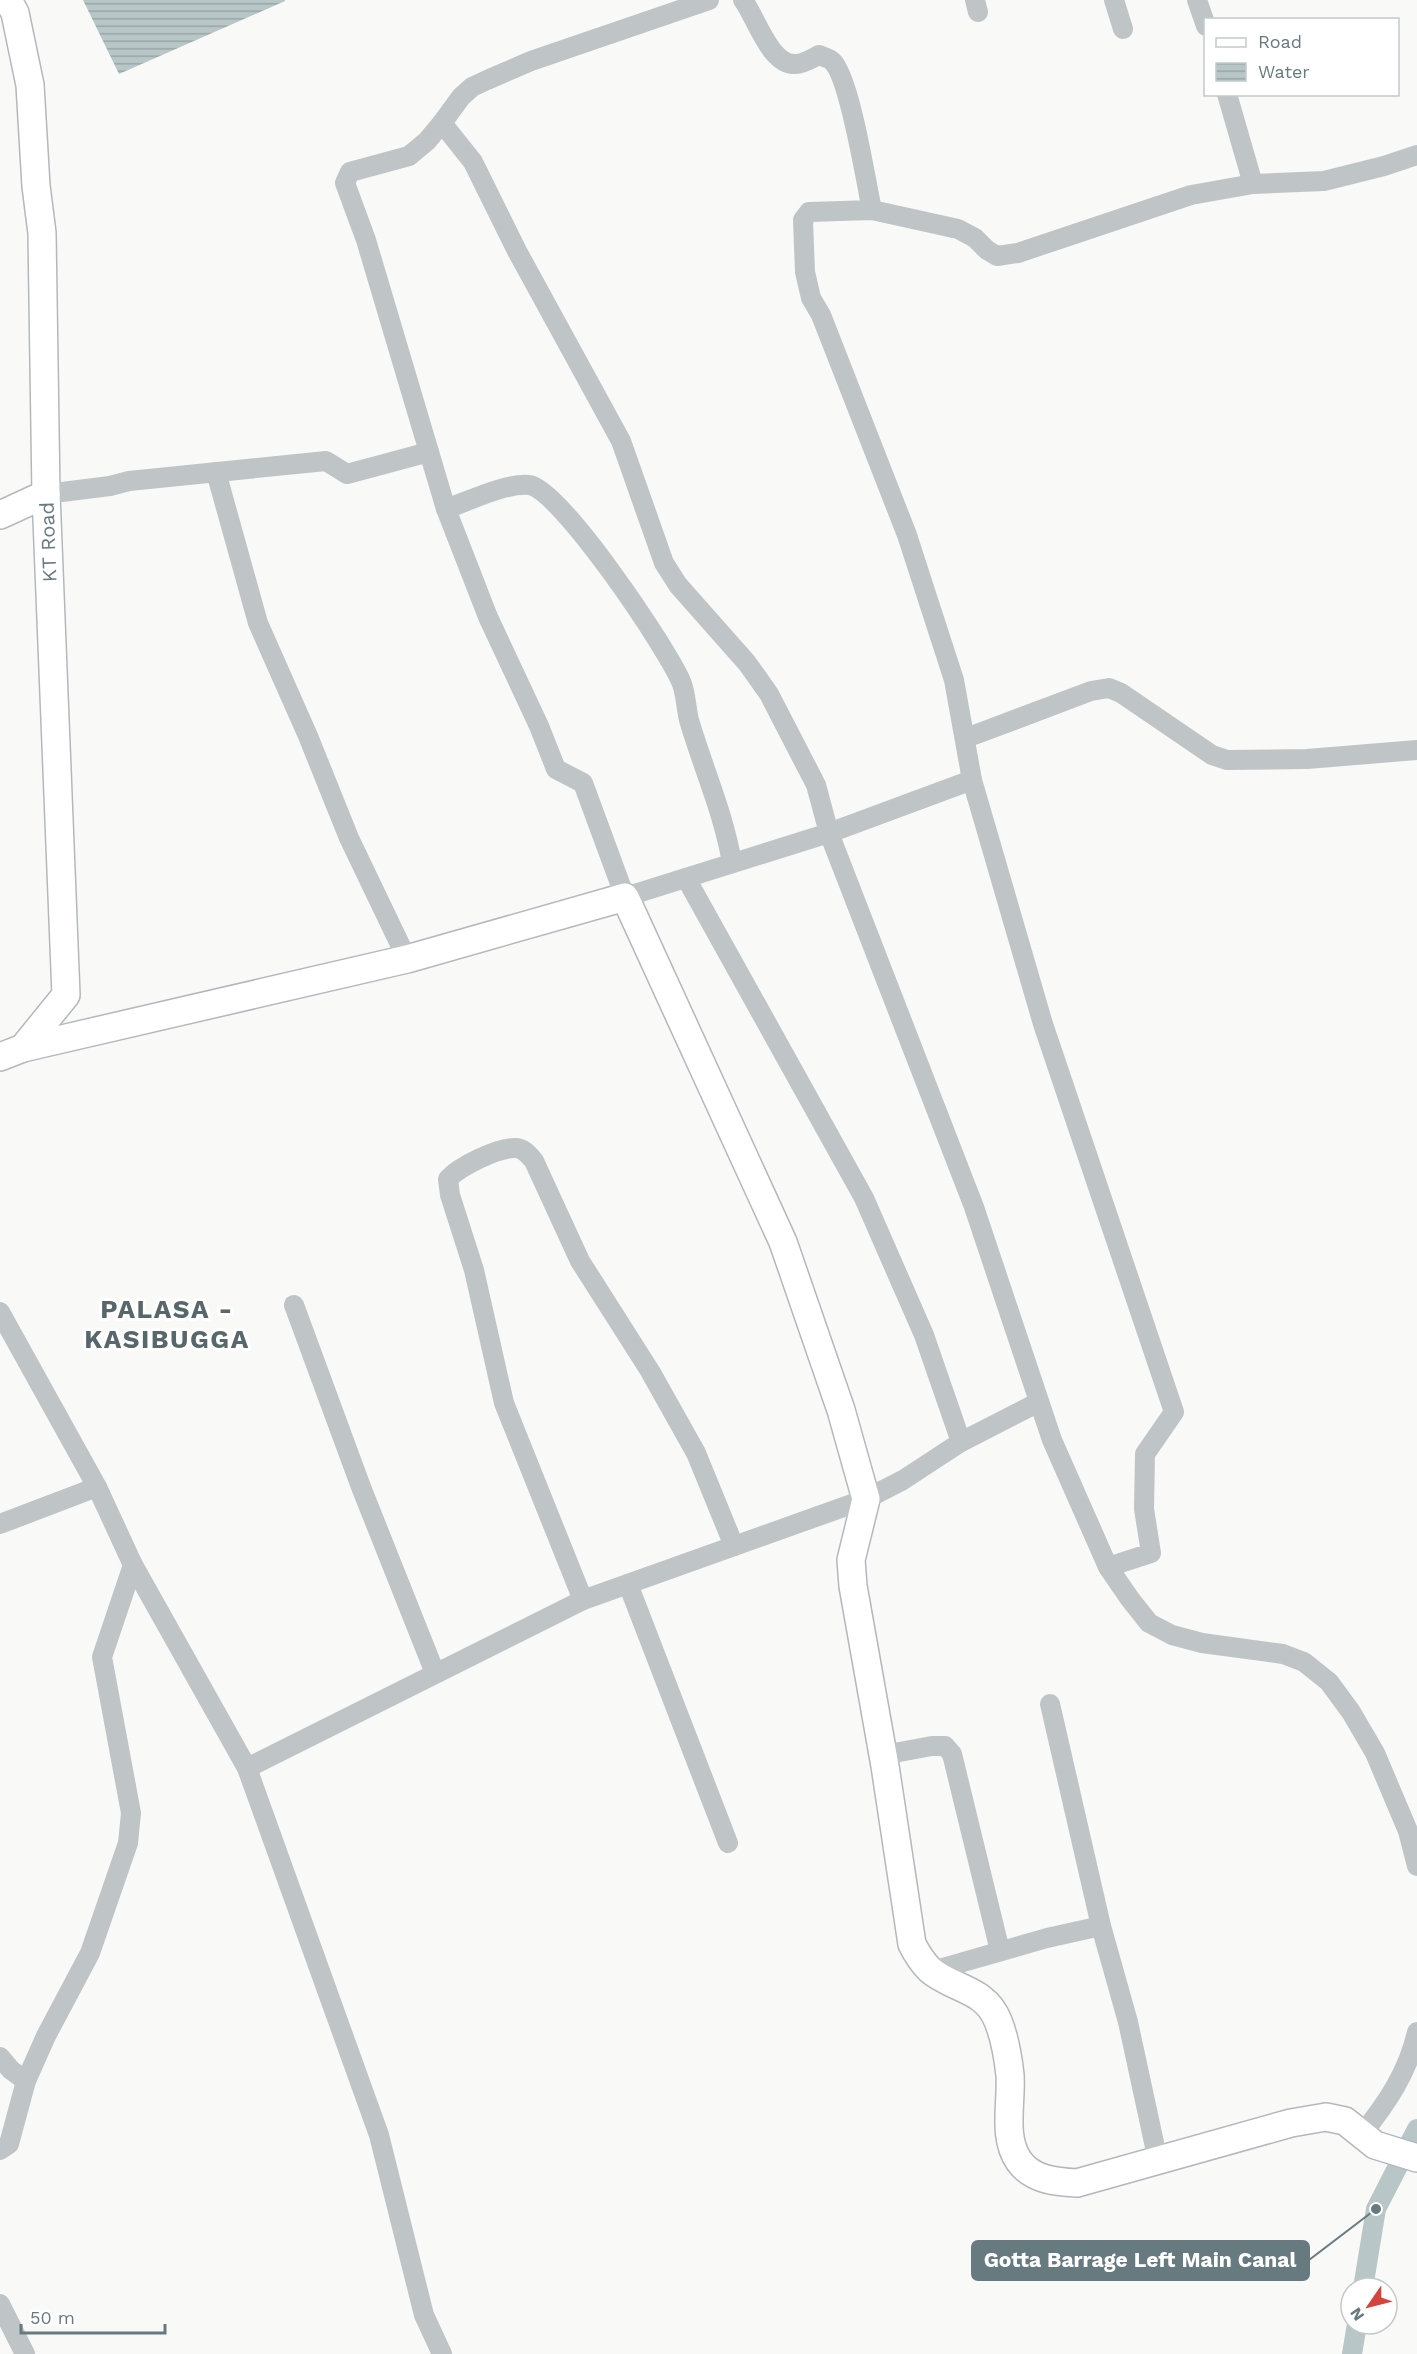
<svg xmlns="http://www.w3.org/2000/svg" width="1417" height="2354" font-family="'Work Sans',sans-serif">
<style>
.water{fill:url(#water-rules)}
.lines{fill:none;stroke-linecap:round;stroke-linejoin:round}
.canal{stroke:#b8c6c8;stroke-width:20}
.secondary-casing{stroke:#b2b9bc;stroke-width:30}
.street{stroke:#bfc5c7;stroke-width:20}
.secondary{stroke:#fff;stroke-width:27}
.labels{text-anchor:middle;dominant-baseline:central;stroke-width:6;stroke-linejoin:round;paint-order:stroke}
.street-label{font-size:20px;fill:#667a80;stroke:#fff}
.district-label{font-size:26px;font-weight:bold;letter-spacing:1.5px;fill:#58676c;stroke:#fff}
.leader{fill:none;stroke:#667a80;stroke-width:2}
.callout-dot{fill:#667a80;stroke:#fff;stroke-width:2}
.callout{fill:#667a80;stroke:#667a80;stroke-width:2}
.callout-label{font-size:21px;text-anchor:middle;font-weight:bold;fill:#fff}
</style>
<defs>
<pattern id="water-rules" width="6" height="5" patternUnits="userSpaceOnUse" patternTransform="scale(1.5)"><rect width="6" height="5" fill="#b8c6c8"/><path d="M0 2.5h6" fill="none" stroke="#99a6a8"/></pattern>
</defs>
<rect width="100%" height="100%" fill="#f9f9f8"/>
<path class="water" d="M83,0H285V1L119,74Z"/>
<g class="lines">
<g class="canal">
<path d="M1363,2288L1376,2209L1417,2129"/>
<path d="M1352,2354L1357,2324"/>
</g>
<g class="secondary-casing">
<g id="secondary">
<path d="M0,515L46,494"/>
<path d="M23,1048L407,959L625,897L783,1242L841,1410L866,1499L851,1560L853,1586L885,1766L912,1944C917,1954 922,1962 930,1970C954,1990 985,1988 998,2021C1005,2038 1008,2057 1010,2075C1012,2102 1002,2137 1019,2161C1032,2180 1057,2182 1077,2183L1291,2123L1326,2117L1345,2121L1375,2145L1417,2158"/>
<path d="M0,1057L23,1048L66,995L46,494L42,233L36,186L30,85L15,13L8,0"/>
</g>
</g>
<g class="street">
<path d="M743,0C756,17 770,66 796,64C803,64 813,58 819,55C823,57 829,58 832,61C850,77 866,183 872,210"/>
<path d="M975,0L978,12"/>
<path d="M1114,0L1123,29"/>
<path d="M1197,0L1206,26"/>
<path d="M1227,94L1253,184"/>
<path d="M442,123L461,97L472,87L487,80L531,61L709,0"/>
<path d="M216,472L258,623L308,736L349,838L407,959"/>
<path d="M46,494L110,486L129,481L326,461L347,474L429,452"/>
<path d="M446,509C469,501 505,483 529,485C559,487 670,652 682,684C686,695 686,708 689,720C703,768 724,814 732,863"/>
<path d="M966,738L1091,691L1109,688L1121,693L1212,755L1227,760L1307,759L1417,750"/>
<path d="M972,780L829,833L625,897L583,783L556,769L539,726L488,617L446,509L366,240L345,183L350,172L409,156L427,141L442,123L473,162L517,251L621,441L664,563L678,585L747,663L769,694L816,785L829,833L974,1207L1052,1440L1108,1567L1130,1599L1149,1623L1172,1635L1202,1643L1283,1654L1304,1662L1329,1682L1351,1712L1375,1753L1408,1831L1417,1866"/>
<path d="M686,878L864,1198L924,1335L961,1442"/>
<path d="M294,1305L361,1487L435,1673"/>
<path d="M0,1312L97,1487L133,1565L247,1768L379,2135L424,2315L442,2354"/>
<path d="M0,1524L97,1487"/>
<path d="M1108,1567L1151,1553L1144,1509L1145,1454L1174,1412L1043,1024L972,780L954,680L907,535L821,315L811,298L805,272L803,220L809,212L872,210L958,229L975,238L987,250L997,256L1018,253L1191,195L1253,184L1324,181L1384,166L1417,155"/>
<path d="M628,1584L728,1843"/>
<path d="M583,1600L504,1403L474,1270L450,1195L448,1179C460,1166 497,1148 515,1148C524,1148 529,1155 534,1161L580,1261L650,1371L696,1453L734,1546"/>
<path d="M1050,1704L1101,1926L1128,2022L1158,2161"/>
<path d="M883,1755L932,1746H945L952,1754L1000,1951"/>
<path d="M247,1768L583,1600L866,1499L903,1480L961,1442L1039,1402"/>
<path d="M932,1971L1047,1938L1101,1926"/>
<path d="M0,2057L11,2070L26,2081"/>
<path d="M1362,2134C1387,2103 1408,2072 1417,2032"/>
<path d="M0,2150L9,2144L26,2081L46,2036L90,1953L128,1843L131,1813L102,1657L133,1565"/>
<path d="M0,2304L25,2354"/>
</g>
<use href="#secondary" class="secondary"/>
</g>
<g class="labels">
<g class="street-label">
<text transform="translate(48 542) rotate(-92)">KT Road</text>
</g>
<g class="district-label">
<text x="167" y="1309">PALASA -<tspan x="167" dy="30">KASIBUGGA</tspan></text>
</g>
</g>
<path class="leader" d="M1376 2209L1309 2260"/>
<circle class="callout-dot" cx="1376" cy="2209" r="6"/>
<rect class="callout" x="972" y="2241" width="337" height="39" rx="6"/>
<g class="callout-label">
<text x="1140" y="2267">Gotta Barrage Left Main Canal</text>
</g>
<rect x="1204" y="18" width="195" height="78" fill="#ffffff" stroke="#c2cacc" stroke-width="1.5"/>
<rect x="1216" y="38" width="30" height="9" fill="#ffffff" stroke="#c2cacc" stroke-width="1.5"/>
<text x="1258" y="48" font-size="18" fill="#667a80">Road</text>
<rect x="1216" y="63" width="30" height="18" fill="url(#water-rules)" stroke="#c2cacc" stroke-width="1.5"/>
<text x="1258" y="78" font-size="18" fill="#667a80">Water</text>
<g transform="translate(1369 2306) rotate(235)"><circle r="28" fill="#ffffff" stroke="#c2cacc" stroke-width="1.5"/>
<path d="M0-4.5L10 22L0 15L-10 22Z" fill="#d5433c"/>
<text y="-9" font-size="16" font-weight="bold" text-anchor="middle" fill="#667a80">N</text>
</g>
<path d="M21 2324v9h144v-9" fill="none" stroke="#667a80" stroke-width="3"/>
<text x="30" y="2324" font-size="18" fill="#667a80" stroke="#ffffff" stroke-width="4.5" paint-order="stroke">50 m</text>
</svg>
